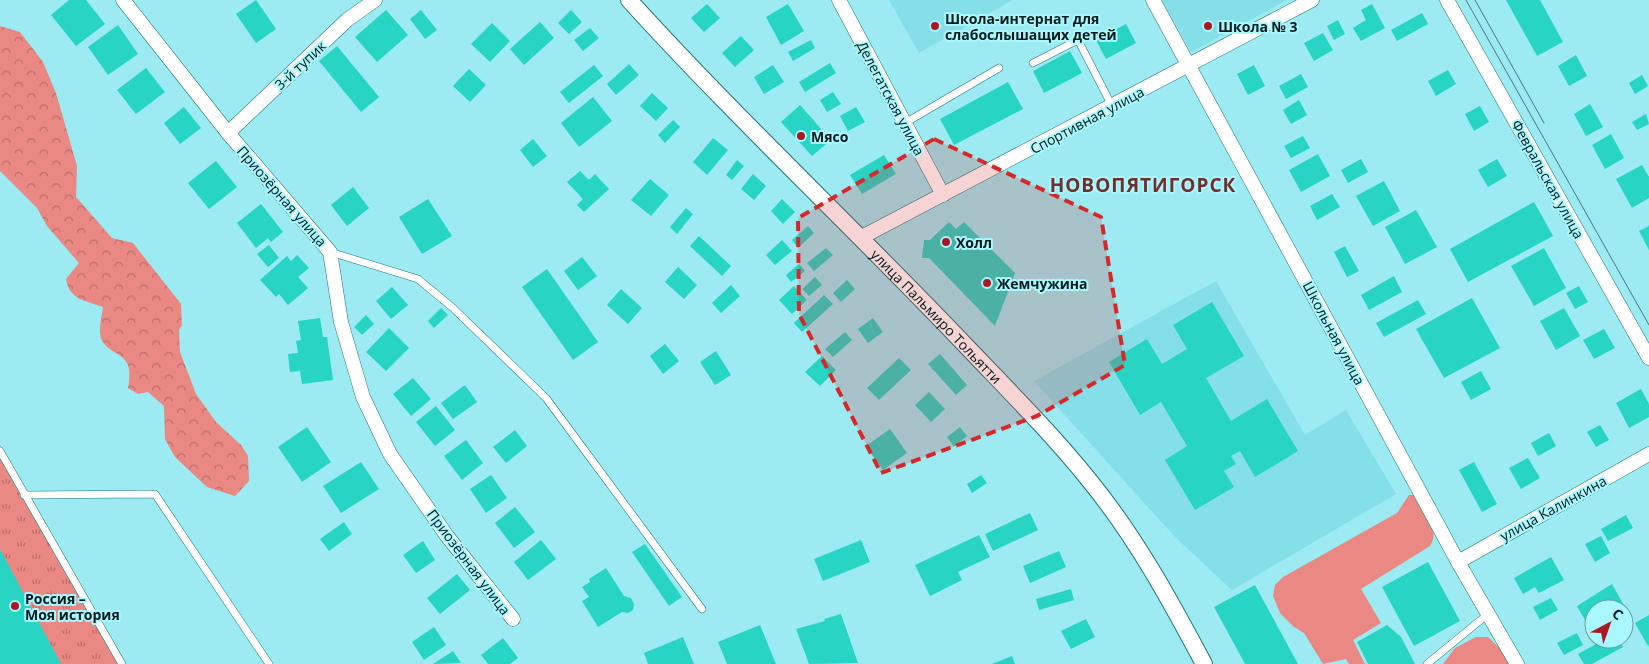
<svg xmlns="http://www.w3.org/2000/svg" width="1649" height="664" font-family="'Open Sans',sans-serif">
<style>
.built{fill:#85dfe8}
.green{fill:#ea8883}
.forest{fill:url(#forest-crowns)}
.park{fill:url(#park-tufts)}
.building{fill:#28d4c3}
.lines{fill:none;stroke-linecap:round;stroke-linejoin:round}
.service-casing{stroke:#21747c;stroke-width:8}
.minor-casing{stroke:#21747c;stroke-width:15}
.tertiary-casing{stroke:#21747c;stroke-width:18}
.service{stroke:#fff;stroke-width:7}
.minor{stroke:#fff;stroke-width:14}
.tertiary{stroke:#fff;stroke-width:16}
.tram{stroke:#49797e;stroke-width:1}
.marked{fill:#d62828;fill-opacity:0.2;stroke:#d62828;stroke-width:4;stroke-dasharray:10 6;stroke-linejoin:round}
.poi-dot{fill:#ac1724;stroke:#a9f7ff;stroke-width:2}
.labels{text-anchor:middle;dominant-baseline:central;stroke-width:4;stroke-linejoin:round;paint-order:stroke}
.poi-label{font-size:14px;font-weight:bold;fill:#02191b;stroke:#a9f7ff;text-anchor:start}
.street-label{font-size:14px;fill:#02191b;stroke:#a9f7ff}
.district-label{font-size:19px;font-weight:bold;letter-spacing:1px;fill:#732d2b;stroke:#a9f7ff}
</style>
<defs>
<pattern id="forest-crowns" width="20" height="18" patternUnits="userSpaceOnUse" patternTransform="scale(1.25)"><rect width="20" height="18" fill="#ea8883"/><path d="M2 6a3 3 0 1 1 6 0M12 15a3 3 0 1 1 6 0" fill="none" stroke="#bb6e6a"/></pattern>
<pattern id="park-tufts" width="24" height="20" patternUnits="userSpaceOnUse" patternTransform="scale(1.25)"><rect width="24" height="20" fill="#ea8883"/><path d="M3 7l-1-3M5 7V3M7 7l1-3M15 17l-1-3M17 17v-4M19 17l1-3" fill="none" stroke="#bb6e6a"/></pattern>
</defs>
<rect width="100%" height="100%" fill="#9ceaf2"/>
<g class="built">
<path d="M889,0H1013L919,53Z"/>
<path d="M1162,0H1287L1191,52Z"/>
<path d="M1216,281L1305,435L1346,410L1396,494L1232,590L1175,537L1034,381Z"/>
</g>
<g class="green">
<path d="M1409,495H1416C1424,510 1441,529 1430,546L1361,589L1381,623L1353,640L1365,664H1349L1346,659L1323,664L1304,633L1294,627L1280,613L1273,596L1275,585L1283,577L1397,513Z"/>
<path d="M1476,637H1488L1516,664H1443L1455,648Z"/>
</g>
<path class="forest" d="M0,26L20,32L43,62L56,93L77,166L76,197L112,238L133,243L181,304L182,325L179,330L180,352L196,394L216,422L241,445L248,456L249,481L235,496L207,487L175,457L165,439L164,406L148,392L138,394L128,388C129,382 130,375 129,369C127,353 106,353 101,338C98,328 102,317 103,307C87,301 69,300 66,279L79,263L47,226L37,208L0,171Z"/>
<path class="park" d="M0,445L119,664H0Z"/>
<g class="building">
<path d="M69,0H86L105,24L76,46L51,15Z"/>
<path d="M256,0L276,29L256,43L236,14Z"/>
<path d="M1506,0H1540L1563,42L1537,56Z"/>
<path d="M707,4L720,18L704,32L691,18Z"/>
<path d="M788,4L804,31L781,45L766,17Z"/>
<path d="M1372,4L1385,28L1361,41L1353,28L1366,20L1361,10Z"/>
<path d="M386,10L408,35L377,62L355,37Z"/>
<path d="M421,10L437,30L425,39L410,19Z"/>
<path d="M571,10L582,22L569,34L558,23Z"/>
<path d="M1422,13L1428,24L1397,41L1391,30Z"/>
<path d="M1338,20L1345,34L1334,40L1327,26Z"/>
<path d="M540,22L554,38L524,65L510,49Z"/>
<path d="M492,23L510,41L490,62L471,44Z"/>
<path d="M1126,24L1136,43L1106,59L1096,40Z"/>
<path d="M118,25L138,54L108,75L88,47Z"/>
<path d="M590,28L599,38L583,51L574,40Z"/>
<path d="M1323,33L1333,50L1314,61L1304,43Z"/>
<path d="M741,36L754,50L735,67L722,53Z"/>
<path d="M811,40L815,48L793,61L788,52Z"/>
<path d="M337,46L379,97L361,112L319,61Z"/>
<path d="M1070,51L1082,73L1044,93L1033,71Z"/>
<path d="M1576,55L1587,76L1569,86L1558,66Z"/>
<path d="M830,63L836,73L805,92L799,82Z"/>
<path d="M629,64L639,75L616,95L607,84Z"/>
<path d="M594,65L603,76L569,103L560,92Z"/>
<path d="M773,65L784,82L764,94L754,77Z"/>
<path d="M1254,65L1265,86L1248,95L1237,74Z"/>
<path d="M146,68L165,92L136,114L117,90Z"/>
<path d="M469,69L486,85L470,102L453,86Z"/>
<path d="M1448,70L1456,84L1436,96L1428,81Z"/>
<path d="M1301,74L1308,87L1286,99L1279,86Z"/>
<path d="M1642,75L1648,86L1635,94L1629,83Z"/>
<path d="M1008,82L1023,109L954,145L940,119Z"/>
<path d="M833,92L841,104L827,112L820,100Z"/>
<path d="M652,93L668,108L656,121L640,106Z"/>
<path d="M593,97L612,121L579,147L561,123Z"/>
<path d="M1299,100L1307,115L1291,124L1283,110Z"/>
<path d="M1590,104L1603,127L1586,136L1574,114Z"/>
<path d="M800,105L831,140L812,156L781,122Z"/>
<path d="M1480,106L1489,122L1474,131L1465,114Z"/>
<path d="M184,107L201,128L180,144L164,123Z"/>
<path d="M856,107L865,122L848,131L840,116Z"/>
<path d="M1646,114L1649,124L1637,130L1632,122Z"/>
<path d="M673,120L680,127L665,143L658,135Z"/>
<path d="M1611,134L1624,158L1605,169L1592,145Z"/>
<path d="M1303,136L1310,148L1291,158L1284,146Z"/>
<path d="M713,138L728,150L707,175L693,162Z"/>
<path d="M533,139L547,156L533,167L520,150Z"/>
<path d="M1318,154L1330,176L1301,192L1289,170Z"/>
<path d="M884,155L896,174L862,194L850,175Z"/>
<path d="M1361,159L1368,172L1348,183L1341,170Z"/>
<path d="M1497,159L1507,176L1488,187L1478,170Z"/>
<path d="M737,160L744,166L732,180L726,175Z"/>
<path d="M216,161L237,187L209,209L188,183Z"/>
<path d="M1642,165L1649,177V198L1632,208L1616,179Z"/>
<path d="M580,171L589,180L595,174L609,189L584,212L577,205L583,199L567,182Z"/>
<path d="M753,174L766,186L754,200L741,189Z"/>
<path d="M650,179L669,195L651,216L631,200Z"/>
<path d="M1384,181L1400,211L1373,226L1356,196Z"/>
<path d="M353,187L369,208L347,226L331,205Z"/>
<path d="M1332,194L1340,207L1317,220L1310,206Z"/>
<path d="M428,199L452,236L422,254L399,217Z"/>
<path d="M782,199L795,212L783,224L771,211Z"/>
<path d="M1534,202L1553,236L1468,282L1450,249Z"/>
<path d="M261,204L283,232L271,242L268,238L256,248L237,223Z"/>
<path d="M686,208L693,214L677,234L670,227Z"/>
<path d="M1416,210L1437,247L1405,264L1385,227Z"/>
<path d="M949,222L956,229L964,222L1015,273L995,326L929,258H922L924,240H930Z"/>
<path d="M808,226L814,233L798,248L792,240Z"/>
<path d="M1649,226V250L1639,231Z"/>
<path d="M699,236L731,266L722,276L690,246Z"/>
<path d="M782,240L792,251L775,265L766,255Z"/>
<path d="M269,245L279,258L268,267L257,254Z"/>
<path d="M1345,246L1359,271L1347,277L1334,252Z"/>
<path d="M826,248L833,255L814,271L807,263Z"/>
<path d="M1544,248L1566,288L1534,306L1511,266Z"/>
<path d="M297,255L309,268L298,277L308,288L288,305L279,294L276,297L260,280L287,256L291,261Z"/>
<path d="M582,257L597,276L578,290L564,271Z"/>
<path d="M799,264L805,271L791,282L786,275Z"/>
<path d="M678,267L697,285L684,299L665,282Z"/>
<path d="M547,269L598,342L573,360L522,287Z"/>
<path d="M1394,276L1402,292L1369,310L1361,295Z"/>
<path d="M815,277L822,285L809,296L802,289Z"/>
<path d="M847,280L855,289L841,302L833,293Z"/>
<path d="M731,285L740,296L721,313L712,303Z"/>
<path d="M794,286L807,300L792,314L779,300Z"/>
<path d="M1579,286L1588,302L1575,309L1566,293Z"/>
<path d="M392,287L408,305L391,319L376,301Z"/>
<path d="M621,289L642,308L628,324L607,305Z"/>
<path d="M824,295L833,304L802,332L794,323Z"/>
<path d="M1472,298L1500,348L1444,378L1416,329Z"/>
<path d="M1418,300L1426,314L1384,337L1376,323Z"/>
<path d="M1212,302L1244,356L1206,378L1231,421L1267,399L1298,451L1255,477L1240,451L1231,456L1236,464L1224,471L1234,487L1195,510L1165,460L1187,446L1161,402L1140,415L1109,362L1147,339L1162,364L1187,349L1173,325Z"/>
<path d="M441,308L448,315L434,328L428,321Z"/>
<path d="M1564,308L1580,336L1556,350L1540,321Z"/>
<path d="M366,315L374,324L362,335L354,327Z"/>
<path d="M320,318L323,337H327L333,380L302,384L300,371L290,372L288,354L298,353L296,341L301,340L298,321Z"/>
<path d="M873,318L883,332L868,343L858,329Z"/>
<path d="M389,328L409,348L386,371L366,352Z"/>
<path d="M1604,329L1615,348L1594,359L1583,340Z"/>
<path d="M845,332L852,340L833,357L825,349Z"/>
<path d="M665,344L679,361L663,374L650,356Z"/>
<path d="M716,351L731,375L715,385L700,362Z"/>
<path d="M940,354L967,385L956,395L928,364Z"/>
<path d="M822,356L836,370L820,386L805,372Z"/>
<path d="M899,358L911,370L879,400L867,388Z"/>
<path d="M1481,371L1491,389L1471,400L1461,382Z"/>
<path d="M413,378L431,399L411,416L393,394Z"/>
<path d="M465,385L477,402L453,419L441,403Z"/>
<path d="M1641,389L1649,404V417L1629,428L1616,403Z"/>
<path d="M929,392L945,409L931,422L915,405Z"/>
<path d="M436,406L455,430L435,446L416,422Z"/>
<path d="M1600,425L1609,440L1596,447L1587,432Z"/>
<path d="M307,427L331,462L302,482L278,447Z"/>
<path d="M960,427L967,436L954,447L947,437Z"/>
<path d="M890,429L907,453L883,470L866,446Z"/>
<path d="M515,430L527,446L506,463L493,447Z"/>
<path d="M1549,433L1556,446L1538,456L1531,443Z"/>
<path d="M466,440L483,463L462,480L444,456Z"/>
<path d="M1528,458L1540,478L1521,489L1509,468Z"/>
<path d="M361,462L379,489L341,513L323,486Z"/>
<path d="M1474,462L1497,504L1482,512L1459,470Z"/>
<path d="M491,475L507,498L486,513L470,489Z"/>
<path d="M981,475L987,483L972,493L967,484Z"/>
<path d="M515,507L535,532L514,548L495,523Z"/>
<path d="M1030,513L1038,530L993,551L985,534Z"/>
<path d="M1626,515L1633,528L1608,541L1601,529Z"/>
<path d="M344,522L352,534L329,551L320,539Z"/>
<path d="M979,535L990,557L958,572L962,580L930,596L915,565Z"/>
<path d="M1601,536L1610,553L1595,562L1585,544Z"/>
<path d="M541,540L556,559L528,580L514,562Z"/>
<path d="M861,540L870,562L823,581L814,559Z"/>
<path d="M423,541L435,560L416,573L403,555Z"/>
<path d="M645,544L682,597L669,606L632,552Z"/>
<path d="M0,549L61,664H0Z"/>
<path d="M1059,551L1066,567L1030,583L1023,566Z"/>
<path d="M1551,557L1564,580L1539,593L1535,587L1523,594L1514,578Z"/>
<path d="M1428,562L1460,621L1414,646L1382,587Z"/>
<path d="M606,568L624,596L631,598L634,604L633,610L628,613L622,612L598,627L582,601L589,597L582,587L590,582L589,579Z"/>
<path d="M457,574L470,590L440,614L427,598Z"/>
<path d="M1612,584L1626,609H1594V615L1585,620L1577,606Z"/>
<path d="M1255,585L1298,664H1245L1214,607Z"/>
<path d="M1071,589L1074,600L1039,610L1036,599Z"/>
<path d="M1551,598L1558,610L1540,620L1533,607Z"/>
<path d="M841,614L858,663L809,664L796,629L825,621L824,619Z"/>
<path d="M1649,615V645L1648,646L1635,623Z"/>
<path d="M1086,619L1095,637L1071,649L1061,631Z"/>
<path d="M760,625L776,664H727L718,642Z"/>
<path d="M1387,625L1401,637L1415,664H1368L1357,642Z"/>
<path d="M434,627L446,645L424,660L412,642Z"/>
<path d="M1577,633L1583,645L1564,655L1557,643Z"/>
<path d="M683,637L694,664H648L644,653Z"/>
<path d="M503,638L518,658L510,664H488L481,655Z"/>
<path d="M1605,639H1619L1623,647L1592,664H1584L1578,654Z"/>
<path d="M453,651L461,663L433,664Z"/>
<path d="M1012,656L1015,664H992Z"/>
</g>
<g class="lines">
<g class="service-casing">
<g id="service">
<path d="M1033,63L1078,40L1112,106"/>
<path d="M905,123L999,68"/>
<path d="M330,252L418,279L453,308L546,398L702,609"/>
<path d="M0,451L122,664"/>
<path d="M24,495L155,494L269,664"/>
<path d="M1427,664L1488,614"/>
</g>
</g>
<g class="minor-casing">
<g id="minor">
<path d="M123,0L228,133L330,252L341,322L363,397L390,454L447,536L513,619"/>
<path d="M839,0L943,195"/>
<path d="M1153,0L1458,562L1517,664"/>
<path d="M1447,0L1649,358"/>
<path d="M228,133L347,20L375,0"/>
<path d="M860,238L1312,0"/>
<path d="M1458,562L1649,454"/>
</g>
</g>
<g class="tertiary-casing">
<g id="tertiary">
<path id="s1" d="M629,0C738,120 857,231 969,349C1010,392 1052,434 1089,480C1135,536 1170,600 1204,664"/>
</g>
</g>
<use href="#service" class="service"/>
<use href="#minor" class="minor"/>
<use href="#tertiary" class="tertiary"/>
<g class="tram">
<path d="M1466,0L1649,325"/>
<path d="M1475,0L1544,123"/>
</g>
</g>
<path class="marked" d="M934,139L1101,217L1125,365L1037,416L881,473L799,314L798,218Z"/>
<g class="poi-dot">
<circle cx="935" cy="26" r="5"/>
<circle cx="1208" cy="26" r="5"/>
<circle cx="801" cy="136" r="5"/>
<circle cx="946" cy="242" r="5"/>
<circle cx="987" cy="283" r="5"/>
<circle cx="15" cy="606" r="5"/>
</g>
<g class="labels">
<g class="poi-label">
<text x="945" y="18">Школа-интернат для<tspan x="945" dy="16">слабослышащих детей</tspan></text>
<text x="1218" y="26">Школа № 3</text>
<text x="811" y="136">Мясо</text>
<text x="956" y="242">Холл</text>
<text x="997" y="283">Жемчужина</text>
<text x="25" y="598">Россия –<tspan x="25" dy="16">Моя история</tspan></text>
</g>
<g class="street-label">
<text transform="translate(300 65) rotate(-43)">3-й тупик</text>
<text transform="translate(891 98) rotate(62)">Делегатская улица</text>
<text transform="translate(1087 120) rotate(-28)">Спортивная улица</text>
<text transform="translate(1548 179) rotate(61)">Февральская улица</text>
<text transform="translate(282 196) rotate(49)">Приозёрная улица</text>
<text stroke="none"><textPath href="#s1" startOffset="441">улица Пальмиро Тольятти</textPath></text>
<text transform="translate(1334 333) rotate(62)">Школьная улица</text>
<text transform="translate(1553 508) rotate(-29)">улица Калинкина</text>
<text transform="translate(469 562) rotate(53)">Приозёрная улица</text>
</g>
<g class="district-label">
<text x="1143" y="185">НОВОПЯТИГОРСК</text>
</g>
</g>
<g transform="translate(1609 624) rotate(41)"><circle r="24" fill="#a9f7ff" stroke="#669ea4"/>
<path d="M0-4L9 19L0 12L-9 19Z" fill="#ac1724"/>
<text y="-8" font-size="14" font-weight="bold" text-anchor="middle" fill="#02191b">С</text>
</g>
</svg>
